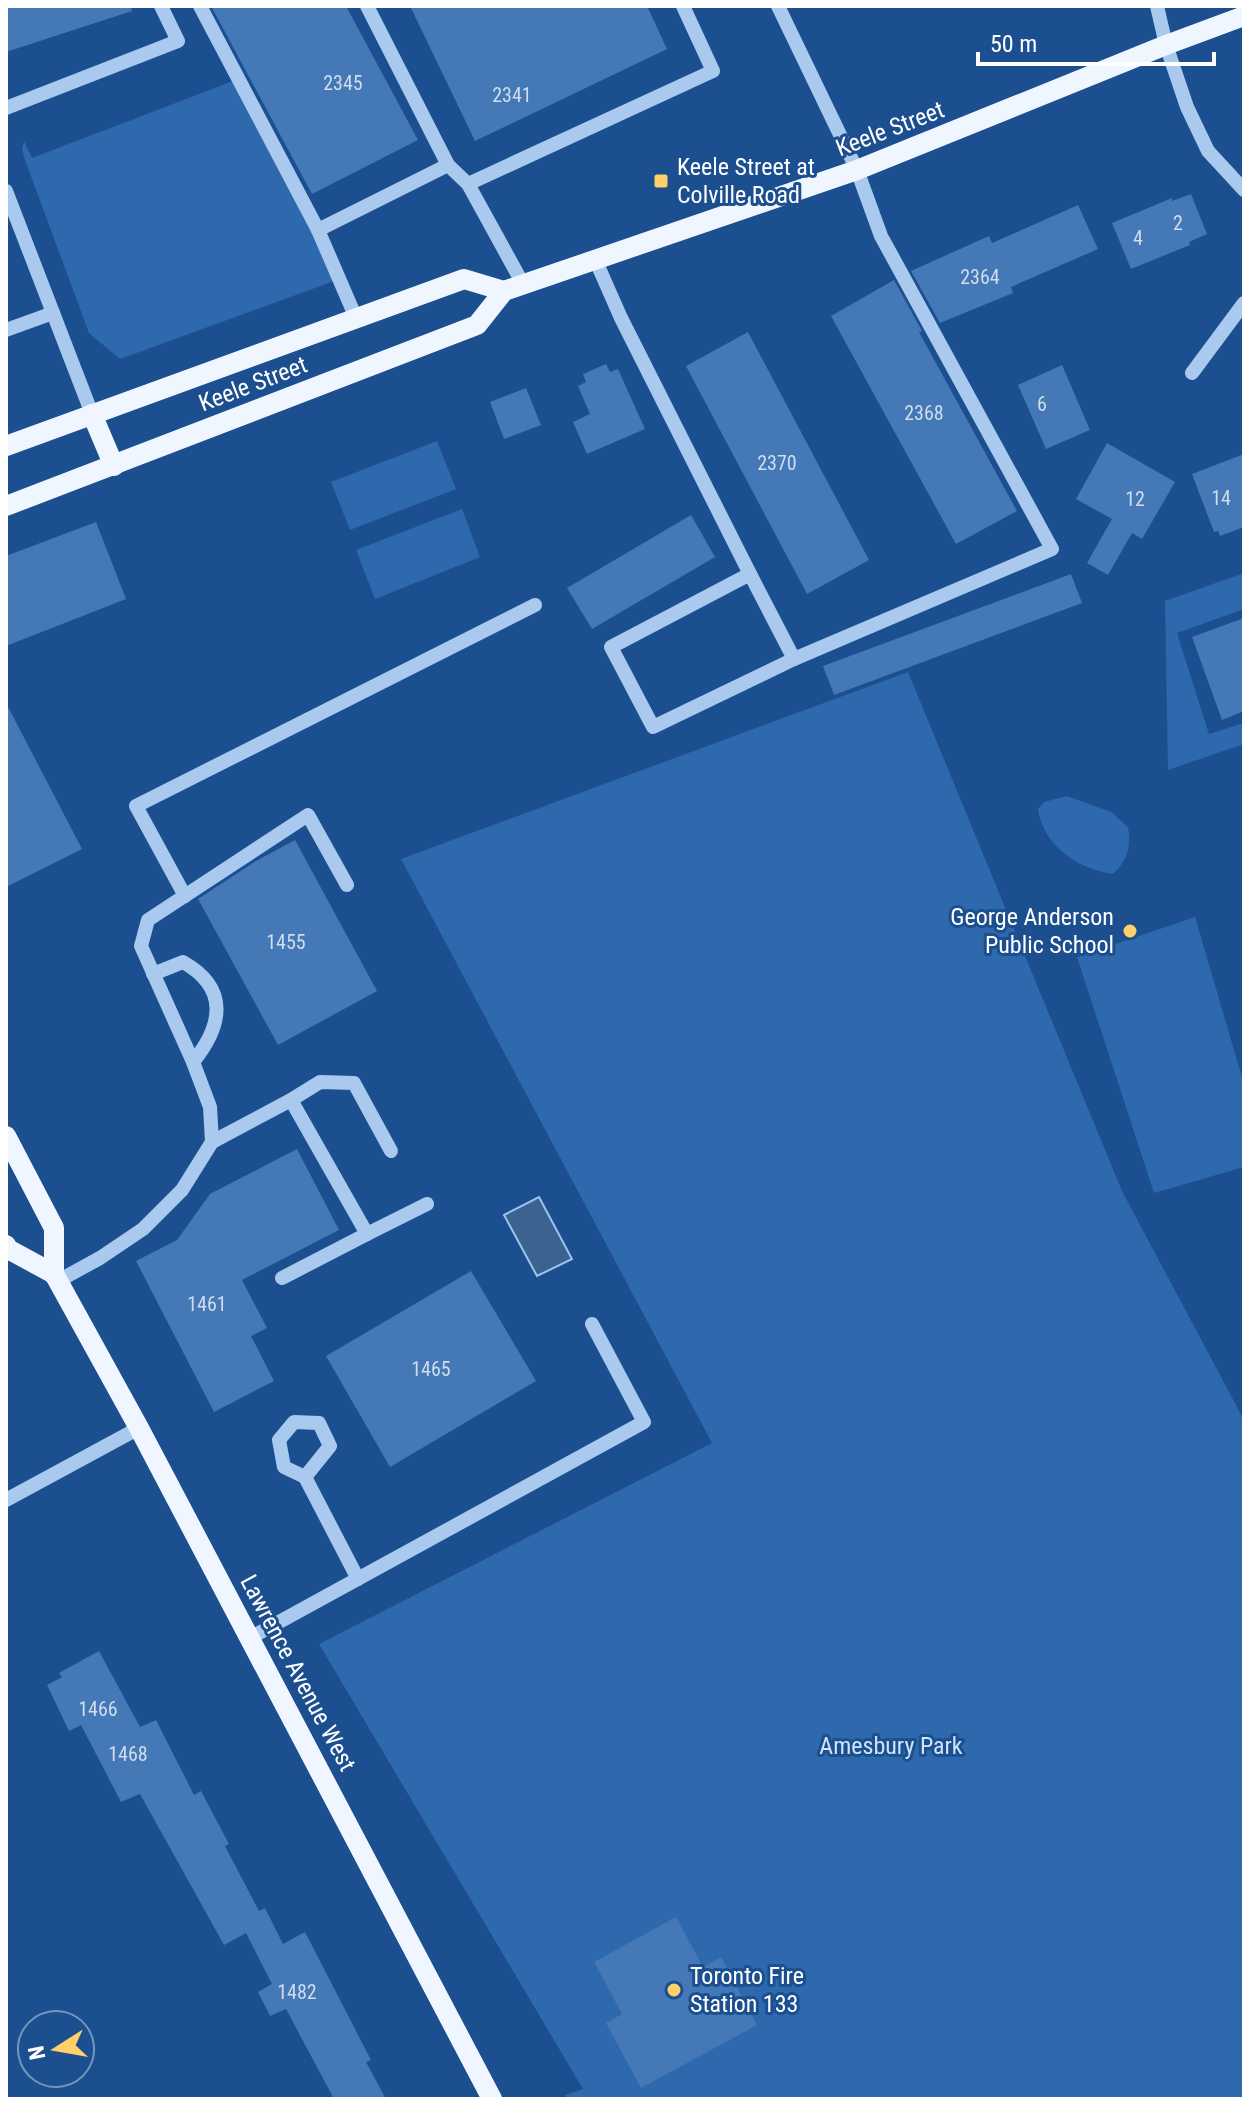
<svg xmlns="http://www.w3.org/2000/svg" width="1250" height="2105" font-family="'Roboto Condensed',sans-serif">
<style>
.green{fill:#2e69ad}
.water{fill:#3c6290;stroke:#9cc4f0;stroke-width:2}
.building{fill:#4478b7}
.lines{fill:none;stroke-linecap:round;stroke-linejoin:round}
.minor{stroke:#a9c9ee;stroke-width:14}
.major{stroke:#f0f6ff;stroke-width:20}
.poi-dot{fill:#ffd166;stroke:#1b4f8f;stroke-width:3}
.labels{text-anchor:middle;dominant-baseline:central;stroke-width:6;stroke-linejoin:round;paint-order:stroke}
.number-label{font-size:20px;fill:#d0dded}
.street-label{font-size:24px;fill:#fff;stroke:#1b4f8f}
.poi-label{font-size:24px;fill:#fff;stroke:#1b4f8f;text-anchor:start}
.park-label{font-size:24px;fill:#cfe3fa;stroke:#1b4f8f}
</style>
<rect width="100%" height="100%" fill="#1b4f8f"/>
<g class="green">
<path d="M233,81L337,280L120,359L89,333L25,160L22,149L24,141L32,158Z"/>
<path d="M437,441L456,489L350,530L331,482Z"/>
<path d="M462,509L480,557L375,599L356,550Z"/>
<path d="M1244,573V609L1177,633L1209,734L1244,723V744L1168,770L1165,601Z"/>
<path d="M908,672L1122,1191L1244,1420V2099H567L565,2095L583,2089L319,1644L712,1443L401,859Z"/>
<path d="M1067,796L1111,812L1128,827C1131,848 1128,859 1113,874C1078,869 1043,846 1038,809L1044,802Z"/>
<path d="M1195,917L1244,1084V1167L1154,1193L1077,957Z"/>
</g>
<path class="water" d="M539,1197L572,1259L537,1276L504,1215Z"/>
<g class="building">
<path d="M6,6H131L132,11L6,52Z"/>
<path d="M211,6H346L418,140L312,194Z"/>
<path d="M410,6H647L667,49L475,141Z"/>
<path d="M1191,194L1207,234L1189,242L1190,245L1131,269L1112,223L1172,198V201Z"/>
<path d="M1078,205L1098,249L1011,287L1013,293L940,323L911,271L989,236L992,243Z"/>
<path d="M894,280L922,331L919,332L1017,511L956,544L831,316Z"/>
<path d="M748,332L869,560L807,594L686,366Z"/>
<path d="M606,364L610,372L618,369L645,429L587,454L573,422L590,414L578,386L586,382L583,374Z"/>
<path d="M1062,365L1090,430L1046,449L1018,385Z"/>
<path d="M526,388L541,425L504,439L490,402Z"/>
<path d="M1107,443L1175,482L1142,539L1132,533L1108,575L1087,563L1112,519L1076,499Z"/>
<path d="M1244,454V527L1220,536L1218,531L1214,532L1192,474Z"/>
<path d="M691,515L715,557L592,629L567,588Z"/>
<path d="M96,522L126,599L6,646V556Z"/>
<path d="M1071,574L1082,603L834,695L823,666Z"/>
<path d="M1244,618V711L1222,720L1192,637Z"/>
<path d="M6,703L82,849L6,887Z"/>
<path d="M295,840L377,991L278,1045L198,899L256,861Z"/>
<path d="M297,1149L339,1230L242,1280L267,1328L251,1336L274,1381L214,1412L136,1261L177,1240L210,1194Z"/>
<path d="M471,1271L536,1381L390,1467L326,1356Z"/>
<path d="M99,1651L140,1727L156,1720L194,1795L201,1791L229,1844L225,1846L259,1911L265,1908L283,1944L305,1932L371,2060L366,2062L386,2099H334L286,2009L270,2016L258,1992L272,1984L246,1933L224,1945L140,1794L121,1802L81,1725L69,1731L47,1685L62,1677L59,1673Z"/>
<path d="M676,1917L703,1967L721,1957L757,2025L641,2088L606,2023L622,2014L594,1962Z"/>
</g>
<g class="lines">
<g class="minor">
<path d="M200,6L318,230L356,318"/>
<path d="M367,6L448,165L468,184L523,284"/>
<path d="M1157,6L1166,45L1187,107L1208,151L1244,190"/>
<path d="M6,108L178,41L161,6"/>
<path d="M468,184L713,71L683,6"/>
<path d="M6,191L92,414"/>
<path d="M318,230L448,165"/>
<path d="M595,259L621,318L750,574L611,647L653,727L794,659L1052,549L881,236L857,170L778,6"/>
<path d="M6,330L53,313"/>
<path d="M1192,373L1244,303"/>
<path d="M750,574L794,659"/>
<path d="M185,896L136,806L535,605"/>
<path d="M153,974L183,962C229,988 223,1025 193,1062"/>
<path d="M291,1100L320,1082L354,1083L391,1151"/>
<path d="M212,1142L291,1100L367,1234L427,1204"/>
<path d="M282,1278L367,1234"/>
<path d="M58,1281L100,1258L143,1229L182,1190L212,1142L210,1107L193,1062L141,946L148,920L308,815L347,885"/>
<path d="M305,1477L330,1446L319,1423L294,1422L279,1440L284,1467L305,1477L358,1579"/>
<path d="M6,1500L139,1428"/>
<path d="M250,1638L644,1422L592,1324"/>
</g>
<g class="major">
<path d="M92,414L114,466"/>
<path d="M6,446L464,279L504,291"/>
<path d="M6,506L477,325L504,291L857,170L1166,45L1244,16"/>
<path d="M6,1136L54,1228V1274L58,1281L139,1428L492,2099"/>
<path d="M6,1245L8,1249L54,1274"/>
</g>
</g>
<g class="poi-dot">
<rect x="653" y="173" width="16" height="16" rx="4"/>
<circle cx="1130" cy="931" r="8"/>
<circle cx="674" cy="1990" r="8"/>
</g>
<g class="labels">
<g class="number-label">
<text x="343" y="83">2345</text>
<text x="512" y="95">2341</text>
<text x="1178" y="223">2</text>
<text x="1138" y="238">4</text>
<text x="980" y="277">2364</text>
<text x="1042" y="404">6</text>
<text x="924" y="413">2368</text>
<text x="777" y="463">2370</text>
<text x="1221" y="498">14</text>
<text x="1135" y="499">12</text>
<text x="286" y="942">1455</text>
<text x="207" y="1304">1461</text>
<text x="431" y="1369">1465</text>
<text x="98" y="1709">1466</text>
<text x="128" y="1754">1468</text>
<text x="297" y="1992">1482</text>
</g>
<g class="street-label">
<text transform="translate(890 129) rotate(-21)">Keele Street</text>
<text transform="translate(253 384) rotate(-21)">Keele Street</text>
<text transform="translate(298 1673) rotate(62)">Lawrence Avenue West</text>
</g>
<g class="poi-label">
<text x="677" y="167">Keele Street at<tspan x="677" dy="28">Colville Road</tspan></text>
<text x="1114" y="917" text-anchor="end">George Anderson<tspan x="1114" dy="28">Public School</tspan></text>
<text x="690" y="1976">Toronto Fire<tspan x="690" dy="28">Station 133</tspan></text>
</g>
<g class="park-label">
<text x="891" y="1746">Amesbury Park</text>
</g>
</g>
<rect width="1250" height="2105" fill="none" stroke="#ffffff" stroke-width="16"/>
<g transform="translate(56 2049) rotate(259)"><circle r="38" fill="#1b4f8f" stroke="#7695bc" stroke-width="2"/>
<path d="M0-6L14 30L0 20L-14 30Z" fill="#ffd166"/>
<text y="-12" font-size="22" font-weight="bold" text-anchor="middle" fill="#ffffff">N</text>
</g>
<path d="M978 52v12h236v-12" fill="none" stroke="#ffffff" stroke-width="4"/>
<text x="990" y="52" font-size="24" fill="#ffffff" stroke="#1b4f8f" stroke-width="6" paint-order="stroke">50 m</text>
</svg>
